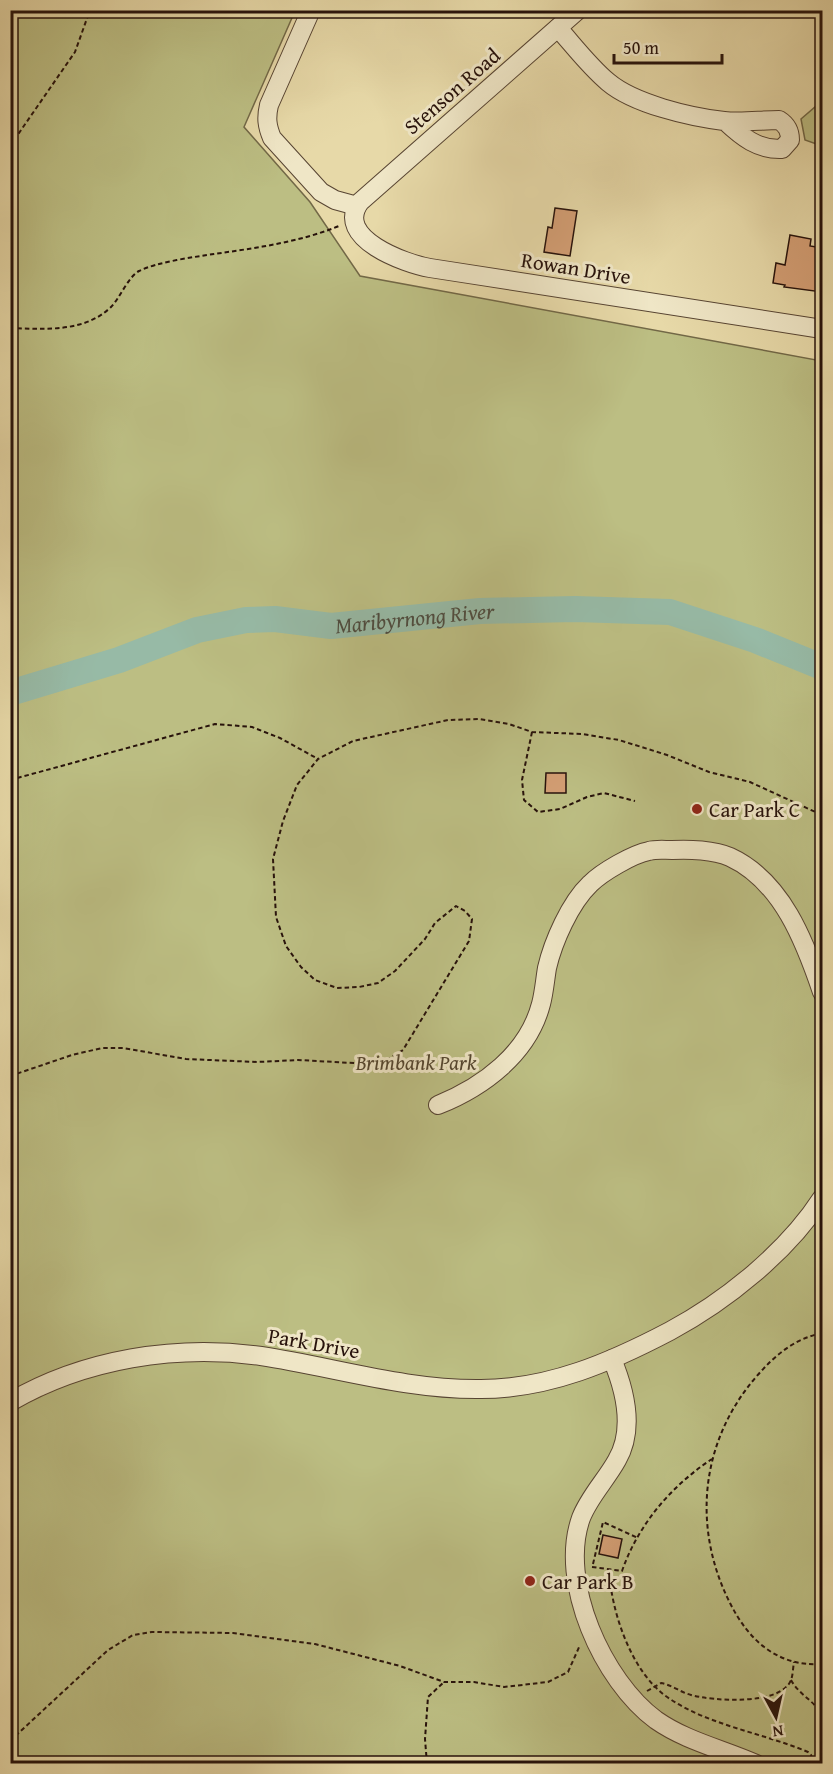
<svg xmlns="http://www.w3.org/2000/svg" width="833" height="1774" font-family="'Gentium Book Plus',serif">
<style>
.green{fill:#bcbe83;stroke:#726847;stroke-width:1.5}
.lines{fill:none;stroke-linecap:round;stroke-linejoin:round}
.river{stroke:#97baa6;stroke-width:26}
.building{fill:#d39e74;stroke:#27120b;stroke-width:1.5}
.minor-casing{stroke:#574432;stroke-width:20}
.path{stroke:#27120b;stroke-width:2;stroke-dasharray:4.5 3;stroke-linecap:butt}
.minor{stroke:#efe6c6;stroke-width:18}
.poi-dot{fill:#8f2418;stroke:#efe6c6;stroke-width:2}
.labels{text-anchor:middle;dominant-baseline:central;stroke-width:6;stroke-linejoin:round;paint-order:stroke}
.street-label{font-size:21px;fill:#27120b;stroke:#efe6c6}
.poi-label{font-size:21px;fill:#27120b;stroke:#efe6c6;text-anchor:start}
.park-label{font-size:21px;font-style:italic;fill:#54462f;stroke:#efe6c6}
.water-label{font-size:22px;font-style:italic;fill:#4e4d41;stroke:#efe6c6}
</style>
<rect width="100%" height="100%" fill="#e7d9a8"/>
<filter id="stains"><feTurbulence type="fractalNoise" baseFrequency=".00333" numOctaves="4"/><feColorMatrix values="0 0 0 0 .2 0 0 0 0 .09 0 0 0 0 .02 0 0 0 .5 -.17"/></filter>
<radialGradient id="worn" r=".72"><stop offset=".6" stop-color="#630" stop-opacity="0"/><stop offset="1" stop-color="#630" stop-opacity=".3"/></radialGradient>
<g class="green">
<path d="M11,11H295L244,127L310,202L360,276L822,361V1763L11,1764Z"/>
<path d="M822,101V146L805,140L801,119Z"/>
</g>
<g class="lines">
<path class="river" id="s1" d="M10,693L119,660L197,630L246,620L275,619L331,626L480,611L575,609L670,612L755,640L822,667"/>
</g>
<g class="building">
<path d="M555,208L577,211L570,256L544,252L548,227L552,228Z"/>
<path d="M790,235L811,239L810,246L822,248V292L784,287L785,285L773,283L776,263L785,265Z"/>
<path d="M546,773H566V793H545Z"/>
<path d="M603,1535L622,1539L618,1558L599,1554Z"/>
</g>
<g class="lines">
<g class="minor-casing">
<g id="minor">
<path d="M311,10L269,105C266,118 267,126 272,138L321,192L335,200L357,206"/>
<path d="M578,10L360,202C333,238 406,264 430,268L822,329"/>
<path d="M558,28C574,46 589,66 608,82C634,104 690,117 724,121C742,123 761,120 779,120C787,125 790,131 790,140L782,149C758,150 742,137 725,121"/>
<path d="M438,1105C483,1087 528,1054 541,1004C544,993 545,980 547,968C553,942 570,903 590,884C602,872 633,854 649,851C656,849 664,850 672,850C689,849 714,850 730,857C782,881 805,942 822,992"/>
<path d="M612,1359C625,1390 635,1429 617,1460C606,1480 589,1497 581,1518C558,1582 603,1681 656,1720C686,1741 722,1749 756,1764"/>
<path d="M10,1402C84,1359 176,1344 261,1356C334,1367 406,1390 481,1389C549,1389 611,1362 670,1331C726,1301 787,1252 822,1198"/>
</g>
</g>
<g class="path">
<path d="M10,146L75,52L90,10"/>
<path d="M10,328C44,329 84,333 111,307C120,298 128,277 139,271C157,262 194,257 214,254C256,248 300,242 339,226"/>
<path d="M532,732L522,780L524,800L538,812L560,809L587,797L604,793L635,801"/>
<path d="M10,780L215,724L252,727L280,738L318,759"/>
<path d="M10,1076L72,1055L102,1048H123L186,1059L257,1062L298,1060L371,1064L384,1062L403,1050L469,941L472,919L465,911L456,906L435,923L425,939L395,971L378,983L359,987L337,988L315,980L301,967L286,946L276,917L273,859L283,821L297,785L318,759L353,741L448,720L479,719L509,724L532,732L582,734L619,740L667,755L709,772L750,782L822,815"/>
<path d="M822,1333C794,1339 775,1355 756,1377C700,1442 692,1528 730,1603C749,1641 778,1667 822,1664"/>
<path d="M593,1564L603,1522L638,1538"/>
<path d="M592,1567L622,1571C638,1525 671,1486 712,1459"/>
<path d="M609,1569C611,1612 632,1675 670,1699C711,1726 763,1733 808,1752L811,1755L814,1764"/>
<path d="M791,1680C799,1695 815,1701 822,1715"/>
<path d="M647,1691L661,1683C672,1685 680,1692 691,1695C712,1701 781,1706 791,1680C793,1675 793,1667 794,1662"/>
<path d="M10,1741L108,1650L133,1635L152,1632L233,1633L315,1644L400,1666L444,1682H474L504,1687L548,1682L568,1672L580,1645"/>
<path d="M427,1764L425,1739L428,1697L444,1682"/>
</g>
<use href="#minor" class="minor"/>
</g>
<g class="poi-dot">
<circle cx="697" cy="809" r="6"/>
<circle cx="530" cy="1581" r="6"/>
</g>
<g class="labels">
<g class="street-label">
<text transform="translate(452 91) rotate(-41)">Stenson Road</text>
<text transform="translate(576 268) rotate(9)">Rowan Drive</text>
<text transform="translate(314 1343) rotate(10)">Park Drive</text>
</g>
<g class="poi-label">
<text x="709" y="809">Car Park C</text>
<text x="542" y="1581">Car Park B</text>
</g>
<g class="park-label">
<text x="416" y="1062">Brimbank Park</text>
</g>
<g class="water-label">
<text stroke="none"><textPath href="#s1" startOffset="417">Maribyrnong River</textPath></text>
</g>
</g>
<rect width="833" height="1774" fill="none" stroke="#e7d9a8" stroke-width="36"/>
<rect x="12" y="12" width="809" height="1750" fill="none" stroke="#27120b" stroke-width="3"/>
<rect x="18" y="18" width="797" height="1738" fill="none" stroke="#27120b" stroke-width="1.5"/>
<g transform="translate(776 1717) rotate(172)" stroke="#efe6c6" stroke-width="4.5" paint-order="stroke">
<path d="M0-4.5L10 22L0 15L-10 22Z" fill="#27120b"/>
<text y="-9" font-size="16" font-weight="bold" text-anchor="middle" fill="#27120b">N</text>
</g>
<path d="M614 54v9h108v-9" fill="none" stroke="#27120b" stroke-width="3"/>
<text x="623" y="54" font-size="18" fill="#27120b" stroke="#efe6c6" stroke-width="4.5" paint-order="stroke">50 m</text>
<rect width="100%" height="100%" filter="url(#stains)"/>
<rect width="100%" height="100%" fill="url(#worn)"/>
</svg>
